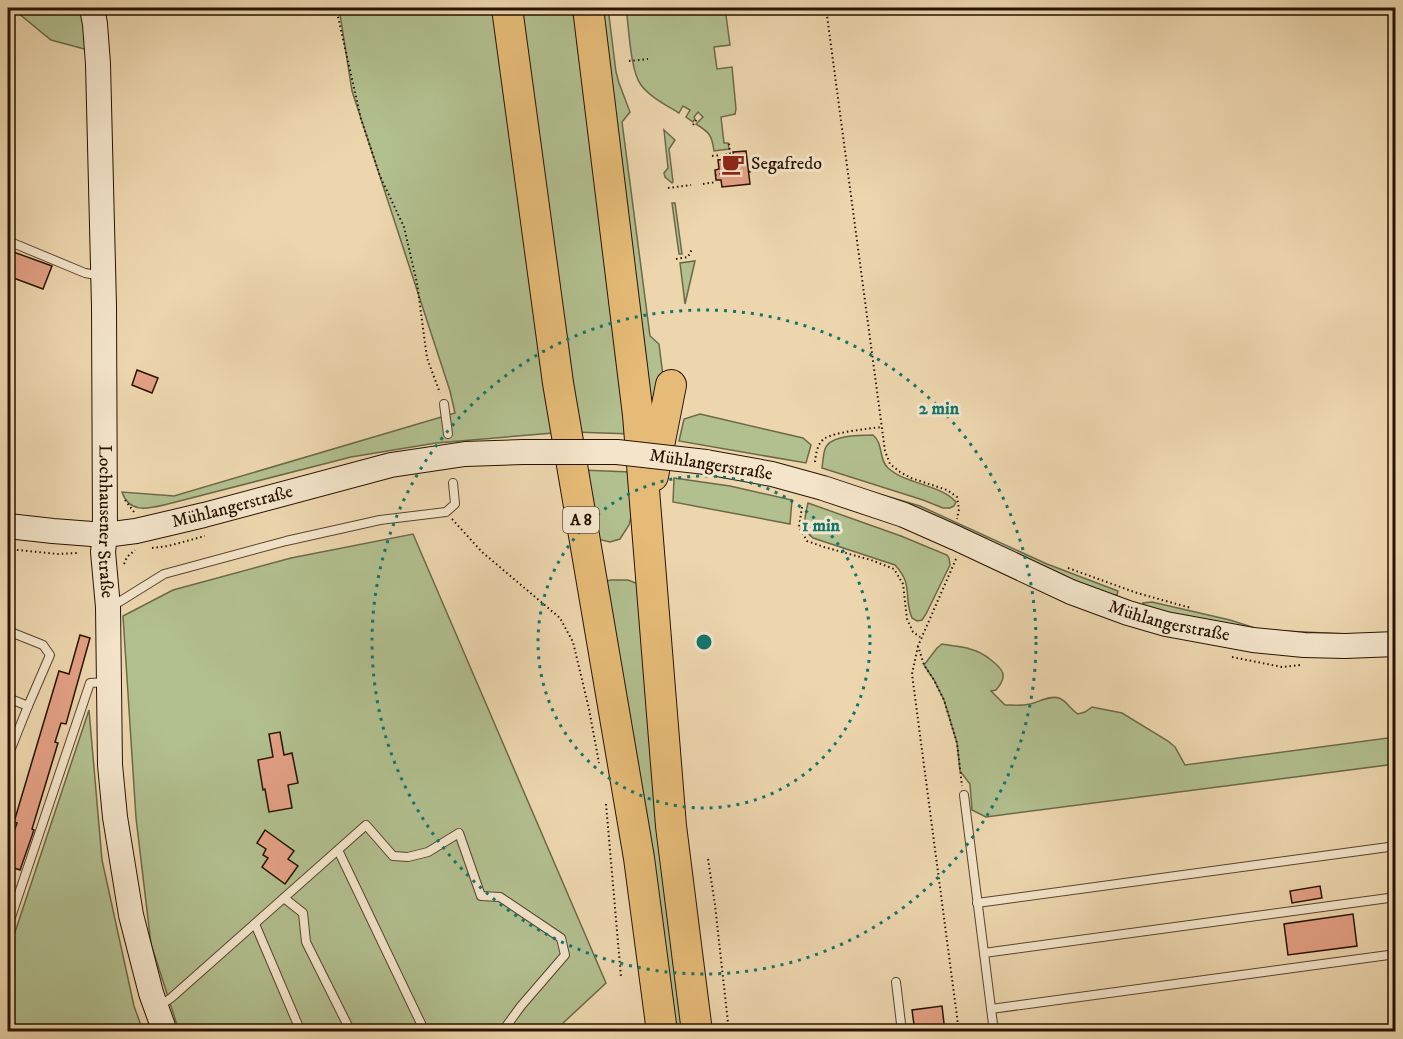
<svg xmlns="http://www.w3.org/2000/svg" width="1403" height="1039" font-family="'IM FELL DW Pica',serif">
<style>
.green{fill:#b2bf8f;stroke:#6c6948;stroke-width:1.5}
.building{fill:#e4a186;stroke:#271300;stroke-width:1.5}
.lines{fill:none;stroke-linecap:round;stroke-linejoin:round}
.lane-casing{stroke:#58442c;stroke-width:10}
.secondary-casing{stroke:#271300;stroke-width:26}
.highway-casing{stroke:#271300;stroke-width:32}
.path{stroke:#271300;stroke-width:2;stroke-dasharray:1.5 3;stroke-linecap:butt}
.lane{stroke:#f3e4ca;stroke-width:8}
.secondary{stroke:#f3e4ca;stroke-width:24}
.highway{stroke:#e6bb77;stroke-width:30}
.secondary-bridge-casing{stroke:#271300;stroke-width:26;stroke-linecap:butt}
.secondary-bridge{stroke:#f3e4ca;stroke-width:24}
.ring{fill:none;stroke:#0f766e;stroke-width:3;stroke-dasharray:3 6}
.labels{text-anchor:middle;dominant-baseline:central;stroke-width:6;stroke-linejoin:round;paint-order:stroke}
.shield{fill:#f3e4ca;stroke:#64523d;stroke-width:1.5}
.shield-label{font-size:16px;font-weight:bold;fill:#271300}
.poi-label{font-size:18px;fill:#271300;stroke:#f3e4ca;text-anchor:start}
.street-label{font-size:18px;fill:#271300;stroke:#f3e4ca}
.centre{fill:#0f766e;stroke:#f3e4ca;stroke-width:3}
.ring-label{font-size:18px;text-anchor:middle;font-weight:bold;fill:#0f766e;stroke:#f3e4ca;stroke-width:6;stroke-linejoin:round;paint-order:stroke}
</style>
<rect width="100%" height="100%" fill="#edd6ae"/>
<filter id="stains"><feTurbulence type="fractalNoise" baseFrequency=".00333" numOctaves="4"/><feColorMatrix values="0 0 0 0 .2 0 0 0 0 .09 0 0 0 0 .02 0 0 0 .5 -.17"/></filter>
<radialGradient id="worn" r=".72"><stop offset=".6" stop-color="#630" stop-opacity="0"/><stop offset="1" stop-color="#630" stop-opacity=".3"/></radialGradient>
<g class="green">
<path d="M12,8H80L88,50L51,40Z"/>
<path d="M339,8H495L553,433L436,443L351,457L164,505C147,509 129,513 122,492L174,496L455,413L450,391L352,91Z"/>
<path d="M516,8H578L632,434L573,432Z"/>
<path d="M598,8H608L616,72L619,83L630,112L622,122L650,336L659,344L664,384L650,422Z"/>
<path d="M626,8H725L730,45L714,47L717,69L732,67L736,109L735,114L721,117L724,143H728L729,149L714,151C712,135 709,132 696,124L703,117L698,112L694,117L695,119L693,122L686,117L690,110L683,106L679,113C666,105 650,97 641,85C630,70 629,27 626,8Z"/>
<path d="M664,130L675,140L669,149L673,182L672,183L665,177L664,173L668,168Z"/>
<path d="M672,203H675L682,254H679Z"/>
<path d="M695,261L685,304L680,263Z"/>
<path d="M700,414L803,438L811,445L806,463L679,441L684,419Z"/>
<path d="M873,435C884,444 878,459 888,468C907,485 940,484 956,502L954,506L950,508H943L923,500L822,468C823,462 823,455 825,449C830,434 860,436 873,435Z"/>
<path d="M581,470L630,472L633,511L629,525L620,539L610,542L593,538Z"/>
<path d="M822,477L920,506L1047,564L1118,591L1117,595L1106,596Z"/>
<path d="M674,478L730,486L792,500L790,524L673,502Z"/>
<path d="M808,503L901,536L947,555L949,558L950,565L926,614L922,620L917,621L912,618C903,597 914,585 895,565L813,538C801,529 805,516 808,503Z"/>
<path d="M413,534L606,983L562,1024L557,1031H179L151,944L136,818L123,616L173,590L291,558Z"/>
<path d="M611,580H628L643,586L690,1031H669L602,582Z"/>
<path d="M1152,602L1230,620L1258,629L1283,631L1348,634L1282,636L1146,610L1143,603Z"/>
<path d="M942,644C951,646 961,646 970,649C978,651 985,655 991,660C1004,670 1008,676 996,690L991,691L1005,705C1013,705 1021,706 1030,704C1039,702 1050,695 1059,698C1067,701 1071,710 1078,714L1085,712L1092,707L1122,713L1168,741L1175,747L1185,765L1395,737V764L986,817L972,810L970,784L960,771L957,743L944,700L934,680L924,665L937,648Z"/>
<path d="M89,710L102,860L134,1006L143,1031H8V953Z"/>
</g>
<g class="building">
<path d="M746,151L750,184L722,187L721,180H716L715,170L719,169L718,160L734,158L733,152Z"/>
<path d="M8,250L52,266L43,289L8,276Z"/>
<path d="M137,370L158,378L152,393L132,385Z"/>
<path d="M80,635L90,638L66,724L61,723L55,742L58,743L32,829L34,830L20,870L8,866V849L17,823L14,822L59,671L69,674Z"/>
<path d="M280,732L284,755L292,753L298,783L288,785L292,808L269,812L265,789L263,790L258,760L273,757L269,734Z"/>
<path d="M265,830L294,851L288,859L298,866L285,884L262,867L268,858L263,855L266,849L257,843Z"/>
<path d="M1320,886L1322,898L1292,903L1290,891Z"/>
<path d="M1353,914L1357,946L1288,955L1284,924Z"/>
<path d="M942,1006L945,1032H915L912,1010Z"/>
</g>
<g class="lines">
<g class="lane-casing">
<g id="lane">
<path d="M8,241L85,273L102,276"/>
<path d="M444,404L448,434"/>
<path d="M111,605L119,602L164,574L286,541L380,520L446,512L455,504L453,483"/>
<path d="M8,631L43,645L50,655L28,706L8,698"/>
<path d="M8,756L28,706"/>
<path d="M964,795L994,1032"/>
<path d="M338,850L425,1032"/>
<path d="M284,898L303,913L306,942L351,1032"/>
<path d="M977,903L1396,846"/>
<path d="M255,924L301,1032"/>
<path d="M8,926L90,683L108,682"/>
<path d="M984,953L1396,897"/>
<path d="M896,982L902,1032"/>
<path d="M158,1007L171,998L366,825L393,856L408,857L428,852L459,833L481,896L500,897L561,938L565,955L521,1006L502,1032"/>
<path d="M991,1009L1396,954"/>
</g>
</g>
<g class="secondary-casing">
<g id="secondary">
<path id="s1" d="M92,8L95,24L98,64L104,306L105,535L103,552L108,607L110,765L115,817L131,915L151,993L165,1032"/>
<path id="s2" d="M706,462L772,474L823,488L904,515L956,538L1071,592L1128,613L1166,624L1253,640L1304,645L1345,646L1396,644"/>
<path id="s3" d="M8,526L53,531L105,535L136,531L204,515L391,465L465,454L523,452"/>
</g>
</g>
<g class="highway-casing">
<g id="highway">
<path d="M507,8L558,383L639,858L662,1032"/>
<path d="M588,8L638,415L671,826L697,1032"/>
<path d="M653,476L671,385"/>
</g>
</g>
<g class="path">
<path d="M336,8L361,119L380,176L404,227L417,283L427,358L440,393"/>
<path d="M826,8L885,451L890,464L900,472L911,478L947,490L957,497L959,509L957,519"/>
<path d="M629,61L648,59"/>
<path d="M693,125L697,119"/>
<path d="M712,156L730,154L729,143"/>
<path d="M749,172L752,171"/>
<path d="M715,175L720,174"/>
<path d="M703,184L716,182"/>
<path d="M668,188L691,185"/>
<path d="M676,259L688,257L692,249"/>
<path d="M815,462C816,454 817,444 824,439C833,432 868,429 881,427"/>
<path d="M125,500L134,512"/>
<path d="M802,507L799,527L807,541L824,547L871,560L894,569L903,584L907,619L913,632L920,637"/>
<path d="M452,519L482,552L560,618L573,642L589,709L599,763"/>
<path d="M152,548L168,546L205,536"/>
<path d="M8,549L58,554L77,553"/>
<path d="M956,559L918,646L924,665L934,680L944,700L957,743L962,786"/>
<path d="M124,564L127,557L135,550"/>
<path d="M1068,568L1137,593L1191,608"/>
<path d="M918,646L912,674L959,1032"/>
<path d="M1232,657L1282,667L1301,665"/>
<path d="M606,804L621,977"/>
<path d="M708,859L715,905L729,1032"/>
</g>
<use href="#lane" class="lane"/>
<use href="#secondary" class="secondary"/>
<use href="#highway" class="highway"/>
<g class="secondary-bridge-casing">
<path id="secondary-bridge" d="M523,452H617L706,462"/>
</g>
<use href="#secondary-bridge" class="secondary-bridge"/>
</g>
<g class="ring">
<circle cx="704" cy="642" r="166"/>
<circle cx="704" cy="642" r="332"/>
</g>
<defs>
<g id="cafe-bare" transform="scale(1.8)"><path d="M-5.5-4.5H6V0H3Q3 3.5 0 3.5H-2.5Q-5.5 3.5-5.5 0ZM3-3.2v2h1.7v-2ZM-6 4.5H4V6H-6Z" fill="#8f2418" stroke="#f3e4ca" stroke-width="2.5" paint-order="stroke"/></g>
</defs>
<g fill-rule="evenodd">
<use href="#cafe-bare" x="733" y="164"/>
</g>
<g class="labels">
<rect class="shield" x="563" y="507" width="36" height="26" rx="4.5"/>
<g class="shield-label">
<text x="581" y="520">A 8</text>
</g>
<g class="poi-label">
<text x="751" y="164">Segafredo</text>
</g>
<g class="street-label">
<text transform="translate(711 465) rotate(9)">Mühlangerstraße</text>
<text stroke="none"><textPath href="#s3" startOffset="228">Mühlangerstraße</textPath></text>
<text stroke="none"><textPath href="#s1" startOffset="514">Lochhausener Straße</textPath></text>
<text stroke="none"><textPath href="#s2" startOffset="492">Mühlangerstraße</textPath></text>
</g>
</g>
<circle cx="704" cy="642" r="9" class="centre"/>
<g class="ring-label">
<text x="939" y="414">2 min</text>
<text x="821" y="531">1 min</text>
</g>
<rect width="1403" height="1039" fill="none" stroke="#edd6ae" stroke-width="30"/>
<rect x="9" y="9" width="1385" height="1021" fill="none" stroke="#271300" stroke-width="3"/>
<rect x="15" y="15" width="1373" height="1009" fill="none" stroke="#271300" stroke-width="1.5"/>
<rect width="100%" height="100%" filter="url(#stains)"/>
<rect width="100%" height="100%" fill="url(#worn)"/>
</svg>
